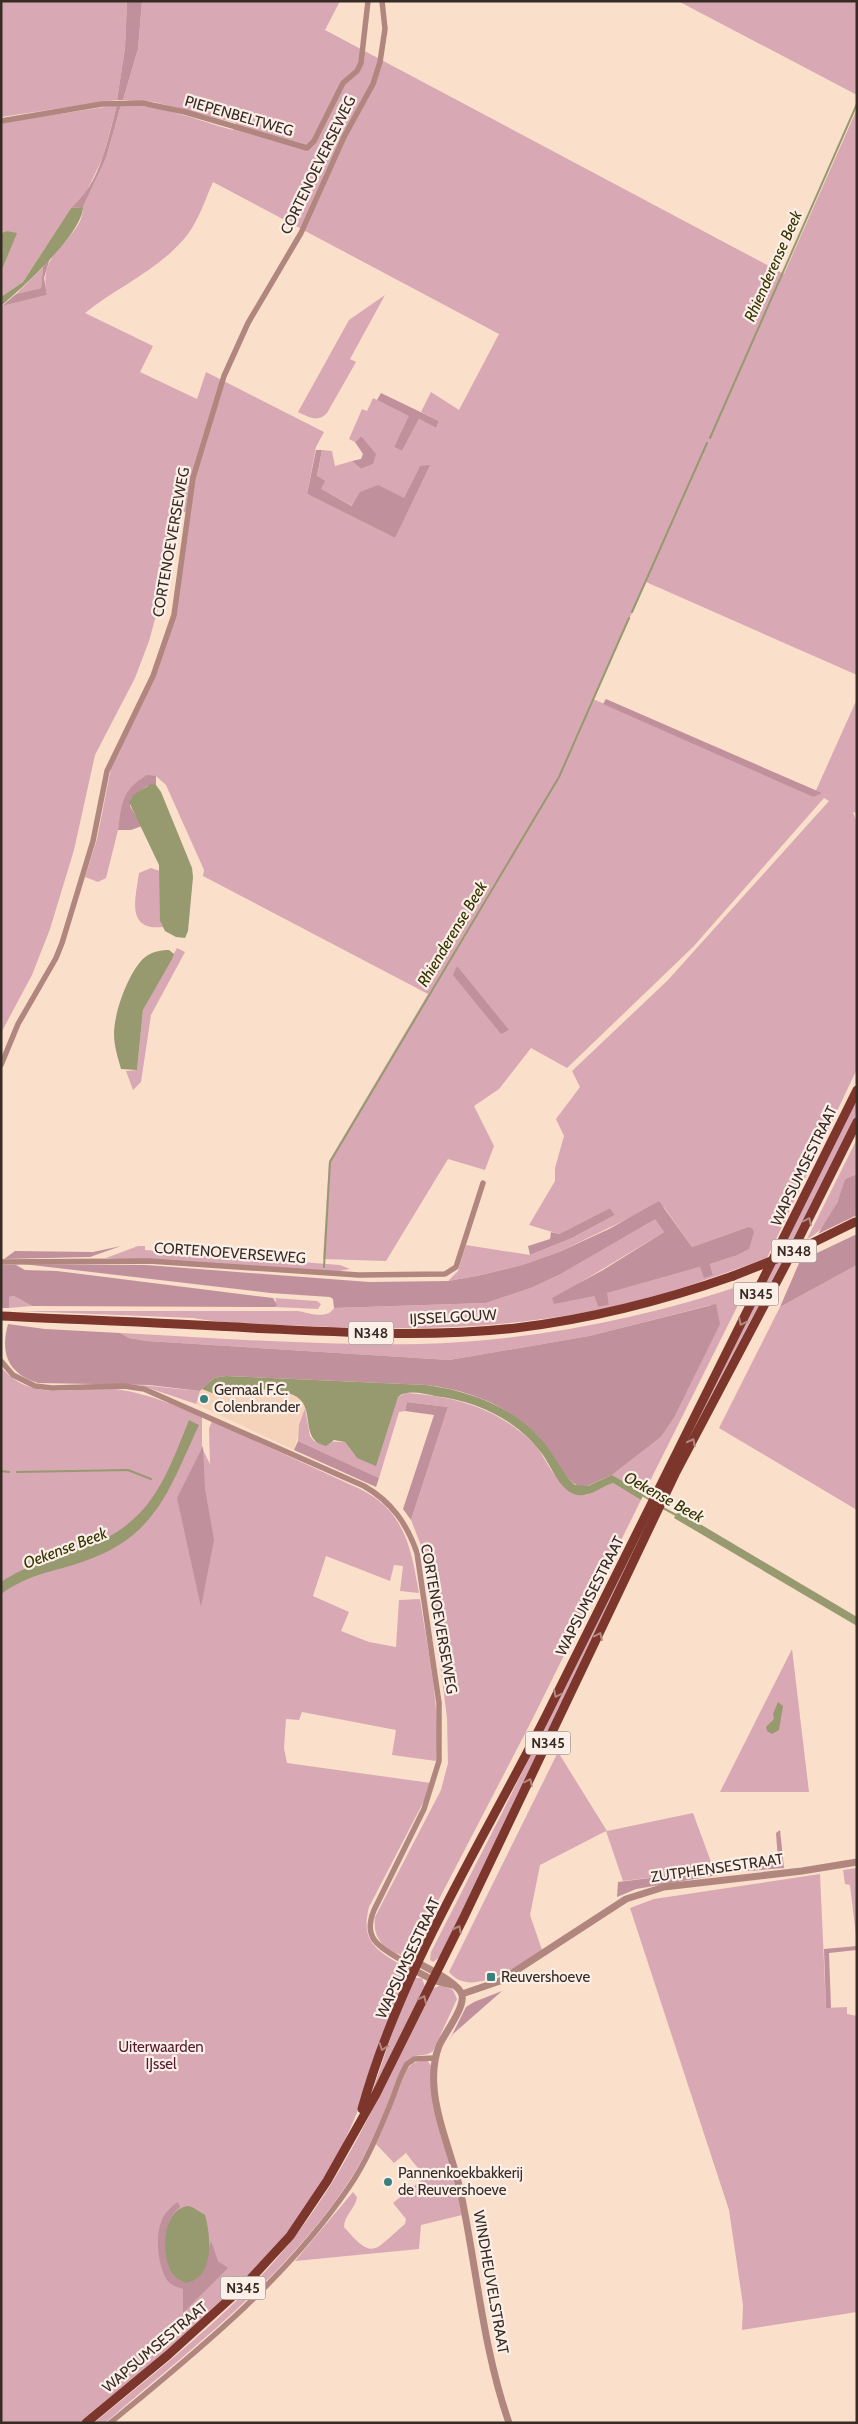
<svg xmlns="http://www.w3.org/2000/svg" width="858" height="2424" font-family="Cabin,sans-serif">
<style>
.built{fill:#f5d3bb}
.green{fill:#d8a9b4;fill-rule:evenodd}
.forest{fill:#c0919c}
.water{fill:#97996f}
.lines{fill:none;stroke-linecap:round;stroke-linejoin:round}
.stream{stroke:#97996f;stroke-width:2}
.minor{stroke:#b0867f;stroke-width:5.5}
.tertiary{stroke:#b0867f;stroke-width:7}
.primary{stroke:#7c362c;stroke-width:9}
.primary-bridge{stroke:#7c362c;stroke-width:9}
.oneway{stroke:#b58981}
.poi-dot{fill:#39817e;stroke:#fbefe8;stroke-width:2}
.labels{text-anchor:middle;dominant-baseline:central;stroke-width:4.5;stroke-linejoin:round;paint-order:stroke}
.shield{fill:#fbefe8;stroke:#726660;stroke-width:1}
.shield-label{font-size:14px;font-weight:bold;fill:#372c25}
.street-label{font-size:15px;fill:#372c25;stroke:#fbefe8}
.poi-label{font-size:15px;fill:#372c25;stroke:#fbefe8;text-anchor:start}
.park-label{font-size:15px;fill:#541a2d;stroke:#fbefe8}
.water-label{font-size:16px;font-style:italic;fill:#353500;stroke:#fbefe8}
</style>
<rect width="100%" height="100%" fill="#fadfcb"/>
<path class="built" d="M202,1387L212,1393L220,1389H228L284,1392L297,1397L305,1407L294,1450L196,1404Z"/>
<g class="green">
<path d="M1,1H127L125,48L117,100L1,117Z"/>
<path d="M142,1H340L325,30L784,274L857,109V675L646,582L593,699L813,797L857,699V813L853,812L857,823V1069L767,1258C710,1279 653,1299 593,1311C499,1329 406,1331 310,1326C272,1324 232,1325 193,1318L19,1311H298C309,1313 327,1320 334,1308L486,1303L531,1288L559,1275L655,1218L664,1232L581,1282L594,1296L598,1307L609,1305L606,1293L700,1267L713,1275L710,1264L735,1256L748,1227L692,1247L664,1207L625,1220L559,1252L522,1265L477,1276L448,1281L458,1271L466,1245L530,1255L572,1238L615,1215L610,1208L559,1234L529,1225L555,1181V1168L564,1136L556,1119L580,1087L572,1071L668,980L829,801L824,798L693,947L567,1068L531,1048L499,1089L474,1106L494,1146L485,1170L448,1159L386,1261L323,1259L329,1161L428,994L203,876L204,870L166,785L156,776L123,802L118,830L106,878L98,882L85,877L97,839L111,768L171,628L188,513L171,508L159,605L149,641L135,678L95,755L74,850L50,929L32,975L1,1033V306L47,295C36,247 83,241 83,207L106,158L121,105C160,104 196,120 233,130L236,123L154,102L123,100L138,49ZM213,182L499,334L459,410L431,392L421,412L439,421L436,428L419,419L402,451L394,447L410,416L373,398L367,411L362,409L349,439L355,442L361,436L373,464L361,469L352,461L335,466L332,451L322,450L317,477L320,489L353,506L404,499L420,466L395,538L307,494L316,447L324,432L206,372L197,399L140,372L153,346L85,313C117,287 161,269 188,234C199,219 205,200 213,182Z"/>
<path d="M678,1H857V95Z"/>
<path d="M117,105L103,157L84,197L71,208L23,282L1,297V272L16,234L7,231L1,233V123Z"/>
<path d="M43,267L41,288L16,294Z"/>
<path d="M385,295L350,359L356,362L327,413C318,423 308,417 298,412L349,320Z"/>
<path d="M151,868L160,871V921L163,927C125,931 136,897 139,873Z"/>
<path d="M177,948L185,952L151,1015L141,1082L133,1090L126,1071L137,1070L143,1010Z"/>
<path d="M857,1097V1117L836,1159L656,1500Z"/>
<path d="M857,1139V1174L845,1179C838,1202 829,1229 807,1239Z"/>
<path d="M138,1246H145V1250L340,1265L350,1269L334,1272L106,1258Z"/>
<path d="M857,1265V1510L719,1428L780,1307Z"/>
<path d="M749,1283L644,1493L612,1475L661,1437L674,1418L703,1358L711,1305L589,1336L449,1360L147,1341L129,1338L120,1333C219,1338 320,1346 419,1344C531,1341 643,1319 749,1283Z"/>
<path d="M14,1296L32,1306L9,1308V1297Z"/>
<path d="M273,1298L317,1301L321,1304L318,1309L275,1307L276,1299Z"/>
<path d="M1,1367C35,1407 79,1383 122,1390C151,1395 175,1405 202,1417V1448L210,1464L209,1429L212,1421L360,1489C405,1511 411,1548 419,1593L400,1591L403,1566L394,1565L390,1581L326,1556L313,1596L349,1612L341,1631L369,1642L396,1647L399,1600L420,1599C428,1652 441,1708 436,1761L392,1755L396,1730L302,1712L299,1720L286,1719L284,1748L287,1763L431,1783L427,1795L369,1907C360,1943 377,1950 404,1967L406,1976C383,2038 365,2104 334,2162C276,2270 173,2347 80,2423H1Z"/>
<path d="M140,1385L200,1391L196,1404Z"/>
<path d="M406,1393C454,1396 497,1408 532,1442C542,1452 546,1463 554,1474C561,1482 577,1489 586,1495L613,1483L641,1500L530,1724L409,1957C387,1952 372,1941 375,1917L441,1790L448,1763L447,1718L441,1671L422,1548L411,1520L448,1407L407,1402L405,1411L399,1412L379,1478L298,1441L299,1425L305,1408L310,1436L314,1441L345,1442L357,1458L398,1397Z"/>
<path d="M652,1509L655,1511L441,1956L433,1962L430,1960L431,1952L503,1811Z"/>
<path d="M792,1649L809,1792H720Z"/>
<path d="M558,1752L607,1831L693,1813L714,1870L623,1881L606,1831L540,1865L530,1915L542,1950C521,1964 471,2000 449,1972Z"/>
<path d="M857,1868V1944L850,1885L845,1884L843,1870Z"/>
<path d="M820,1874L826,2008L847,2007V2014L857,2016V2312L742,2330L743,2305L729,2210L630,1908L654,1899Z"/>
<path d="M415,1978H422L425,1987L372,2092L397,2019Z"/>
<path d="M441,1985L453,1990L457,1999L433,2051C424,2059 414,2050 404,2065C388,2100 375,2139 355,2172C292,2273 194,2346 105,2423H94C171,2359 255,2296 312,2213C360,2145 394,2063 432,1989Z"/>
<path d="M427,2060L432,2067L462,2215L421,2225L419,2249L295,2261L353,2192L357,2197C356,2208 344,2215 344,2227C374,2262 374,2250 405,2224L406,2219L393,2203L425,2177L406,2153L394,2163L376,2144L407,2069L413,2063Z"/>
</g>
<g class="forest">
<path d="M127,1H142L138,49L123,100H117L125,48Z"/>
<path d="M117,105H121L106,158L83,207L71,208C101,183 107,141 117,105Z"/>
<path d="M50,258L44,278L47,295L2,306L16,294L41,288L43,267Z"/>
<path d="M381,393L439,421L436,428L419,419L402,451L394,447L409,416L377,400Z"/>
<path d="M361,436L376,454L373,464L361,469L352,461L361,459L363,454L355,442Z"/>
<path d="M316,450H322L317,476L325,481L321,489L352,506L360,492L378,485L404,498L420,466L430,465L395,538L307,494Z"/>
<path d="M606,699L822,793L813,797L603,704Z"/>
<path d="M147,775L156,776V785L147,786L131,798L130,806L142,826L131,830H118C122,803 121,791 147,775Z"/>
<path d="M457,966L509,1030L501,1034L453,975Z"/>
<path d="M857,1174V1215L818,1234L837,1203L845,1179Z"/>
<path d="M659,1201L692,1247L748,1227L752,1228L754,1232L749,1249L735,1256L710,1264L713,1275L704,1278L700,1267L607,1293L609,1305L598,1307L594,1296L554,1304L552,1298L603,1270L664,1232L655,1219L559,1275L531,1288L486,1303L334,1308L333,1299L330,1297L270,1293L23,1264L146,1265L369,1282L448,1281L477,1276L522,1265L559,1252L609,1229Z"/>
<path d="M610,1208L615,1215L572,1238L530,1255L528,1246L550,1239L551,1232L559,1234Z"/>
<path d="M857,1234V1265L780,1307L800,1261Z"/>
<path d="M121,1246L90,1257L4,1259L15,1251L93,1252Z"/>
<path d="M1,1265H16L25,1270L57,1271L273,1298L277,1305L275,1307L32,1306L14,1296L9,1297V1308H1Z"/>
<path d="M716,1304L720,1324L674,1418L661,1437L612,1475L583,1488C565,1484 550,1447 536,1434C505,1404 468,1390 426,1385L226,1376L214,1378L200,1391L149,1385L38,1383C8,1373 0,1354 8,1324L45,1329L120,1333L129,1338L147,1341L449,1360L589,1336Z"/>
<path d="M407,1402L448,1407L411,1520L403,1509L434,1415L405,1411Z"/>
<path d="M298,1441L379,1478L376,1487L294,1450Z"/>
<path d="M203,1446L205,1489L214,1540L201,1607L177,1498Z"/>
<path d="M780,1830L784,1868L748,1871L747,1865L778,1861L776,1833Z"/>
<path d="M723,1869L724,1874L636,1889L617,1897L618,1882Z"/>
<path d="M857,1946V1950L829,1953L831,2008H826L824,1949Z"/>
<path d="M502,1991L453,2034L449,2041L466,2007L474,2002Z"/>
<path d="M178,2202L180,2207C161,2221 167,2249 169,2268L191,2282L203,2270L211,2241L218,2261L228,2268L183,2313V2289C177,2287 171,2286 167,2280C158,2266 155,2238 161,2222C164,2214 170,2207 178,2202Z"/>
</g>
<g class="water">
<path d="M83,207C83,233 21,289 1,306V297L23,282L71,208Z"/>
<path d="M7,231L17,233L1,272V233Z"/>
<path d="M151,784L156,785L161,792L192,868L193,877L188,931L185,938L176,937L165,931L160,921L159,865L129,802L133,795Z"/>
<path d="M169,950L174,954L172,959L143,1010L137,1070L121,1069C118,1058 114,1046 114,1034C114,1013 128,973 144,958C151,952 160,950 169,950Z"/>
<path d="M226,1376L426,1385C471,1391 517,1408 546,1445C556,1458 563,1474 575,1485L588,1486L612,1475L644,1493L641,1500L613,1483C601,1487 588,1499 574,1494C559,1488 552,1468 543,1455C518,1420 477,1401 435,1396C424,1394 407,1389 398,1397L376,1466L357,1458L345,1442L334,1440L326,1446C299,1440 316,1410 297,1397C282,1387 239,1389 220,1389L212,1393L202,1389L214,1378Z"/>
<path d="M189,1420L199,1425C169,1489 157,1537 82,1562C50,1573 31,1573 1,1594V1582C27,1565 50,1560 78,1550C149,1526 163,1485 189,1420Z"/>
<path d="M678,1511L857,1617V1626L674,1518Z"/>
<path d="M778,1702L783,1706L779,1730L772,1734L767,1731L766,1727L774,1719L773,1714Z"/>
<path d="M187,2206L192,2207L205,2215C211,2236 215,2278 186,2283C179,2280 171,2275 169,2267C162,2248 163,2211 187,2206Z"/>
</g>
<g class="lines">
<g class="stream">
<path d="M710,438L857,104"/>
<path d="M632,612L707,443"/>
<path d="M324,1267L330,1162L559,777L629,618"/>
<path d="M1,1471L9,1472"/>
<path d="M17,1472L128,1470L151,1479"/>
<path d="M642,1495L650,1500"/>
<path d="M663,1508L676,1515"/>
</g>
<g class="minor">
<path d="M1,121L102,104L142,103L185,112L307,148L314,141L343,83L357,71L361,63L368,1"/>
<path d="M1,1065L18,1024L56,958L62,943L93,841L107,771L153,676L174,615L193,478L224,376L248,323L301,233L344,137L373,84L380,62L385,29L382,1"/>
<path d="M1,1262L149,1261L359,1275L445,1274L456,1267L483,1183"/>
<path d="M1,1361L13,1375L35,1386L52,1388L124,1386L144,1389L364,1486C392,1502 407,1524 417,1553L439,1703V1761L424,1809L374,1910C363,1937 377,1946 398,1958C404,1961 408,1966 414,1970"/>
<path d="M400,1959L418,1963"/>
<path d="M110,2423C196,2352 286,2280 349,2187C367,2161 379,2131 391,2102C396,2090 400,2075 407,2064L414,2059L435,2058"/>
</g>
<g class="tertiary">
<path d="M418,1963C429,1969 459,1983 462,1995C465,2008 444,2034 439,2046C434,2059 433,2074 434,2087C436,2120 454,2160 461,2194C477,2270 483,2349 509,2423"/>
<path d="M414,1970L433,1980L452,1985"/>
<path d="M462,1994L500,1981L626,1899L664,1887L802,1871L857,1862"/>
</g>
<g class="primary">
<path d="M1,1316C84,1320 168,1323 251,1328C339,1332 427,1338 516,1328C590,1319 662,1301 733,1276"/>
<path d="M362,2109C401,1968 483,1842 548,1712C651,1505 754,1297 857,1090"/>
<path d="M86,2423L168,2355L244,2286L290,2236L327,2181L376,2094L464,1917L675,1474L786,1264L857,1122"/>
</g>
<path class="primary-bridge" d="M733,1276L794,1252L855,1222"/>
</g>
<defs><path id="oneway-chevron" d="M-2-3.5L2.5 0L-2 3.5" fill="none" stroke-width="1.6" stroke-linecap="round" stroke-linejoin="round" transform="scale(1.25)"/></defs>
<g class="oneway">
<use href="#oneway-chevron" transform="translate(808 1221) rotate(-64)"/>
<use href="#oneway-chevron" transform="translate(742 1322) rotate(116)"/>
<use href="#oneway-chevron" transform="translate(692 1442) rotate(-62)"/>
<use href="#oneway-chevron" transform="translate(599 1636) rotate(-65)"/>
<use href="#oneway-chevron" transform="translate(557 1694) rotate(116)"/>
<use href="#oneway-chevron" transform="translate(529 1782) rotate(-64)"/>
<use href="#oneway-chevron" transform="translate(458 1929) rotate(-63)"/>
<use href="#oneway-chevron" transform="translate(423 1999) rotate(-64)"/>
<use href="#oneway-chevron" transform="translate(383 2047) rotate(109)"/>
</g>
<g class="poi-dot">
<circle cx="204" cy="1399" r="5"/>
<rect x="486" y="1972" width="10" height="10" rx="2.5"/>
<circle cx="388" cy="2182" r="5"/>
</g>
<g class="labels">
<g class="shield">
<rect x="771.5" y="1239.5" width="45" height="23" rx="4"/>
<rect x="733.5" y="1282.5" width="45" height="23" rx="4"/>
<rect x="348.5" y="1321.5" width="45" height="23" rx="4"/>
<rect x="525.5" y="1731.5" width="45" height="23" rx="4"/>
<rect x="220.5" y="2276.5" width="45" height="23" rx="4"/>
</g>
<g class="shield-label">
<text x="794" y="1251">N348</text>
<text x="756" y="1294">N345</text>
<text x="371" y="1333">N348</text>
<text x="548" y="1743">N345</text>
<text x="243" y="2288">N345</text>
</g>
<g class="street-label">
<text transform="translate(239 116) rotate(16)">PIEPENBELTWEG</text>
<text transform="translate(318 165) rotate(-64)">CORTENOEVERSEWEG</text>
<text transform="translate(171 542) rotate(-80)">CORTENOEVERSEWEG</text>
<text transform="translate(804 1166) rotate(-64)">WAPSUMSESTRAAT</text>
<text transform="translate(230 1253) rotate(4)">CORTENOEVERSEWEG</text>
<text transform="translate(453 1317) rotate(-3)">IJSSELGOUW</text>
<text transform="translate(590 1596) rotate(-63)">WAPSUMSESTRAAT</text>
<text transform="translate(439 1619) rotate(80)">CORTENOEVERSEWEG</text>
<text transform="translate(717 1868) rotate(-8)">ZUTPHENSESTRAAT</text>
<text transform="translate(408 1958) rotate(-65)">WAPSUMSESTRAAT</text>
<text transform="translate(491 2282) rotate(80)">WINDHEUVELSTRAAT</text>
<text transform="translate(155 2347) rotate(-40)">WAPSUMSESTRAAT</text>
</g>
<g class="poi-label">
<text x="214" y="1390">Gemaal F.C.<tspan x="214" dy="17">Colenbrander</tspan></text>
<text x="501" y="1977">Reuvershoeve</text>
<text x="398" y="2173">Pannenkoekbakkerij<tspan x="398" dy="17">de Reuvershoeve</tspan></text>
</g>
<g class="park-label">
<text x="161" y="2047">Uiterwaarden<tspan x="161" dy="17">IJssel</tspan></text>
</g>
<g class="water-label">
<text transform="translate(773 266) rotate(-66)">Rhienderense Beek</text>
<text transform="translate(452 934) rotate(-59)">Rhienderense Beek</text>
<text transform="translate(664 1497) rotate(29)">Oekense Beek</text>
<text transform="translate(65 1548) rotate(-21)">Oekense Beek</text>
</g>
</g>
<rect width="858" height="2424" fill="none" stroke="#372c25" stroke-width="5"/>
</svg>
